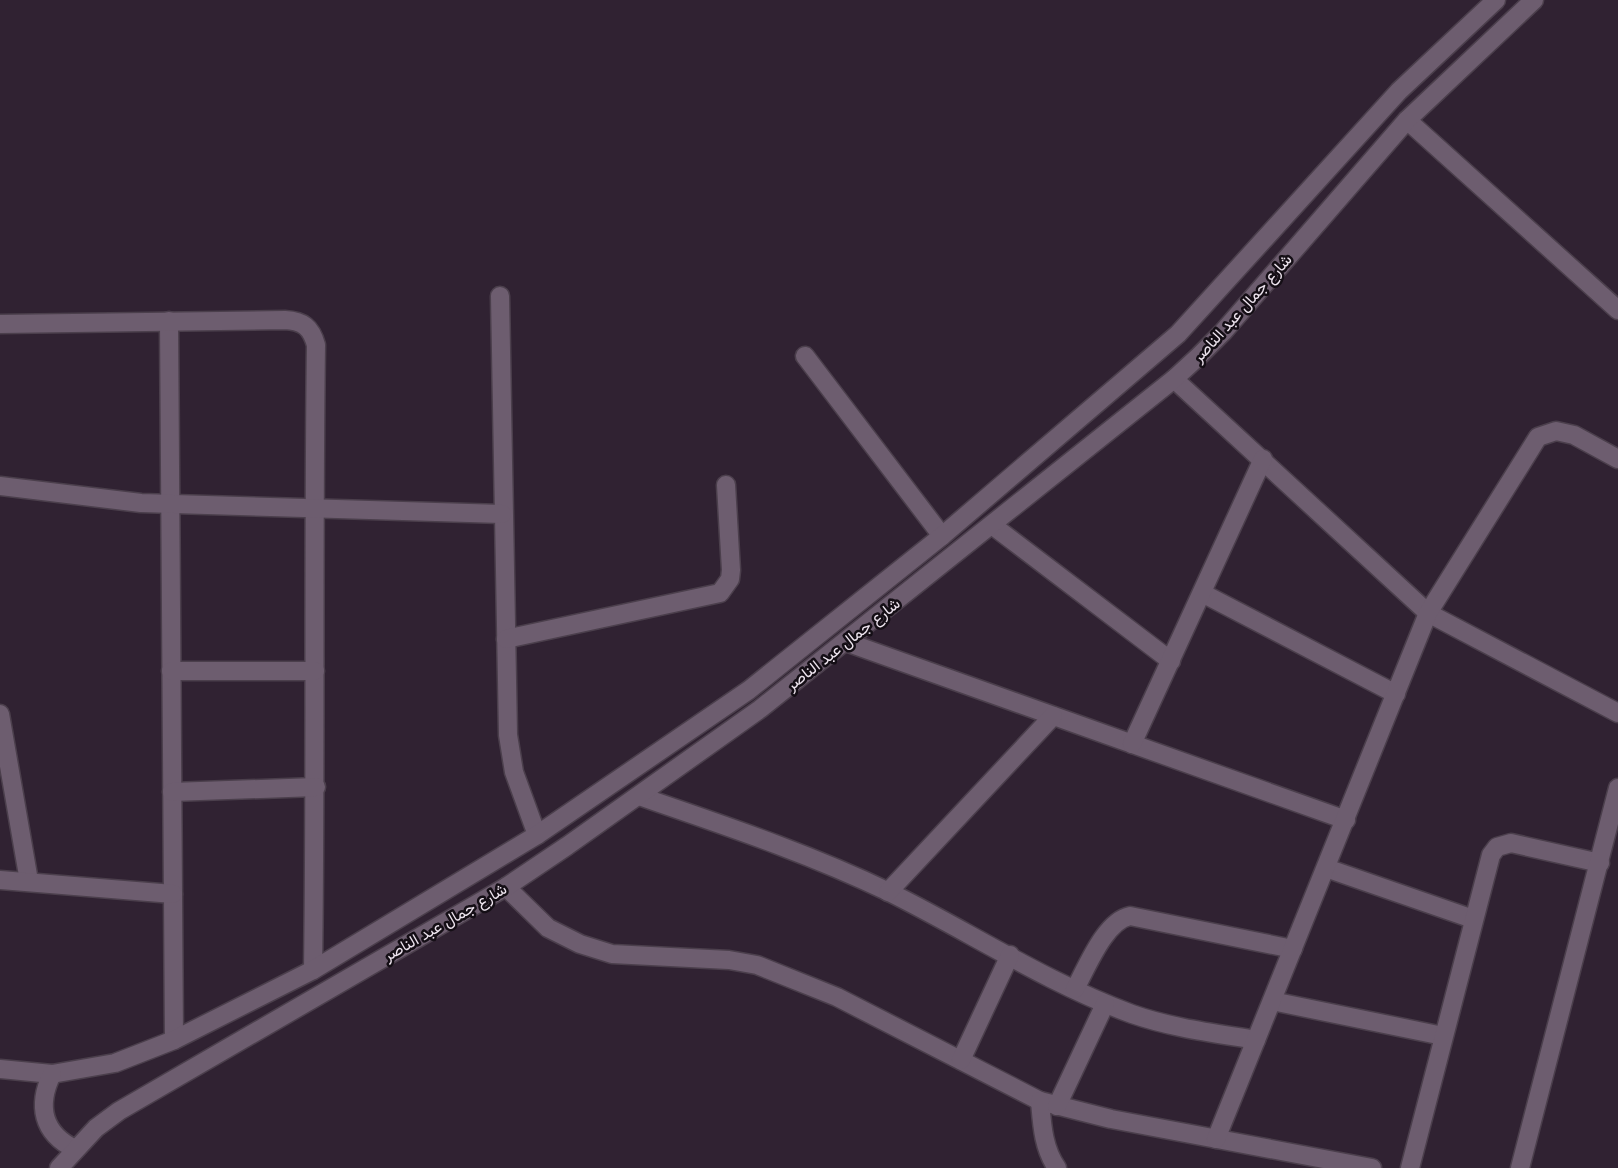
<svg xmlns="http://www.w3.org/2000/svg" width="1618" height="1168" font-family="'Fira Sans',Vazirmatn,sans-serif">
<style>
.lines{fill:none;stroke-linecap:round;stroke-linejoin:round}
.minor-casing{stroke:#4b3f4c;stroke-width:21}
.minor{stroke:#6d5d6f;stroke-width:18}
.labels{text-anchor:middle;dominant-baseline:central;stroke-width:5;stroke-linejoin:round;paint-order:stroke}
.street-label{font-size:16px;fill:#ede4ee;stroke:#140e15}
</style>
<rect width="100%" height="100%" fill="#302232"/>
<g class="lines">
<g class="minor-casing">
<g id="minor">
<path d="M1407,120L1618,310"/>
<path d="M500,296L508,735L514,772L537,835"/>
<path d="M169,321L174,1040"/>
<path d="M0,324L285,320C303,321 311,327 316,345C313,553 316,762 313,970"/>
<path d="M805,356L942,536"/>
<path d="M1174,379L1428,613L1618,713"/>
<path d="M0,486L141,503L502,514"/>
<path d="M992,525L1171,661"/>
<path d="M1202,593L1396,694"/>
<path d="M506,639L720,593L730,579L731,570L726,485"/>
<path d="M846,642L1346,820"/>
<path d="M171,671H315"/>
<path d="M0,714L29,881"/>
<path d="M1132,744L1263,459"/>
<path d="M172,792L316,787"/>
<path d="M639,796C723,825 808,853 889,892C968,931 1049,984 1132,1014C1172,1028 1214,1033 1256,1040"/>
<path d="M1326,868L1473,919"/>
<path d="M0,880L173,894"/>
<path d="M506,887L548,928L580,944L612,954L729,960L757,965L837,997L1040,1101L1111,1119L1372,1168"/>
<path d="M888,892L1053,716"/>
<path d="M1075,989C1087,967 1105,921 1130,916L1293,949"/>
<path d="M1272,1001L1443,1036"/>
<path d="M961,1060L1010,955"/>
<path d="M0,1069L52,1074L115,1063L174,1040L313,970L537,835L749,690L942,536L1178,334L1399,91L1496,0"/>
<path d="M52,1074C37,1105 42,1133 75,1149"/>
<path d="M1040,1101C1042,1124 1043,1148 1057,1168"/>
<path d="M1057,1106L1105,1004"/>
<path d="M1216,1139L1428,613L1538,437L1556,431L1574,435L1618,459"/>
<path d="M59,1168L96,1128L119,1111L506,887L567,846L760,709L1174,379L1199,356L1223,332L1407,120L1534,0"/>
<path d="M1410,1168L1491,855L1497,847L1511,843L1600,863"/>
<path d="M1520,1168L1618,788"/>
</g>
</g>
<use href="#minor" class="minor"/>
</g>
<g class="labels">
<g class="street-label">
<text transform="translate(1242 308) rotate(-48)">شارع جمال عبد الناصر</text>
<text transform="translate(843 644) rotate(-38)">شارع جمال عبد الناصر</text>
<text transform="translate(445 922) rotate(-30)">شارع جمال عبد الناصر</text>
</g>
</g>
</svg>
